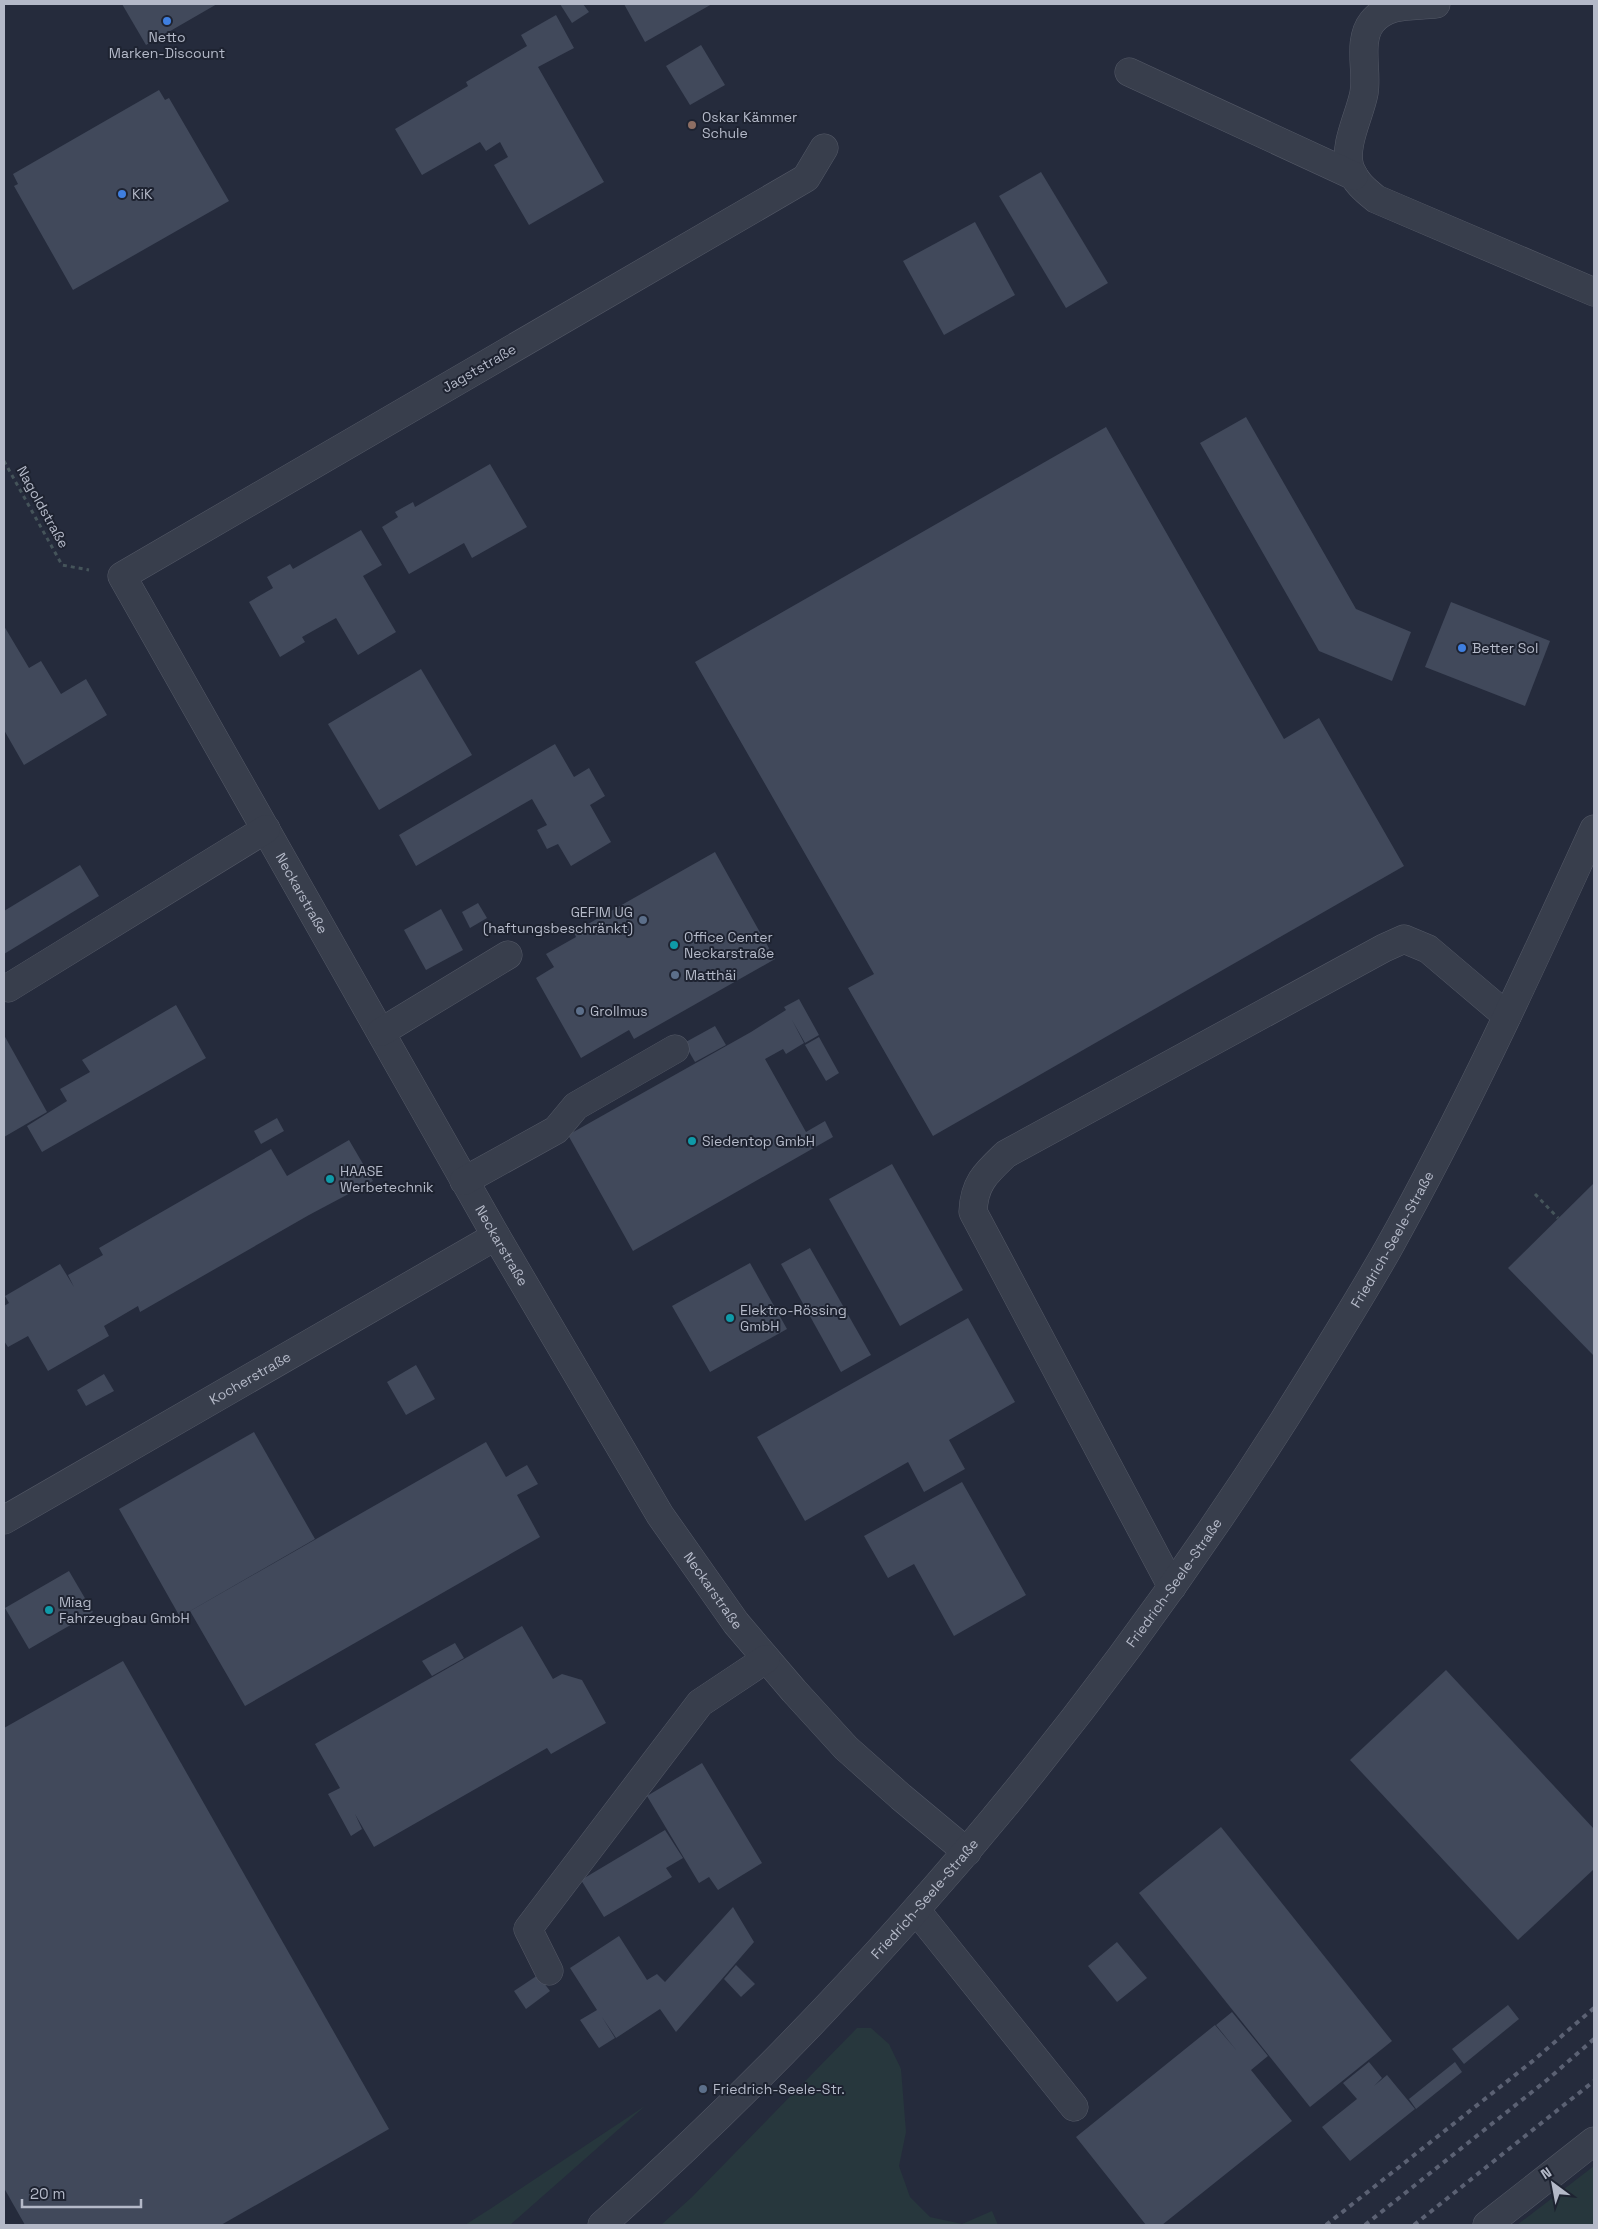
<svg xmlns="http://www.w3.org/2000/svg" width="1598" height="2229" font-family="'Space Grotesk',sans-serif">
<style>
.green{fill:#27373d}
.building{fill:#41495b}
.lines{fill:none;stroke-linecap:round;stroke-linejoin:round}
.minor-casing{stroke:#545967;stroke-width:29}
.path{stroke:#45545a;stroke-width:3;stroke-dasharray:4 4;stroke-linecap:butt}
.minor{stroke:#383e4c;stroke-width:28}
.rail{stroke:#5b6173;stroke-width:4;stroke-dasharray:5 5;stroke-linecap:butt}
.shop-dot{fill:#3f7fe0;stroke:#1e2331;stroke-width:2}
.education-dot{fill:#8d6e63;stroke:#1e2331;stroke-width:2}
.service-dot{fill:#5c6f8a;stroke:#1e2331;stroke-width:2}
.culture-dot{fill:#0f9aa8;stroke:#1e2331;stroke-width:2}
.labels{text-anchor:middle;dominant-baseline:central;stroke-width:4;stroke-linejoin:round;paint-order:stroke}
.poi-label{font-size:14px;fill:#b4b9c8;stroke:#1e2331;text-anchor:start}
.street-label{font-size:14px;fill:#b4b9c8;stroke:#1e2331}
</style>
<rect width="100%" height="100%" fill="#252b3c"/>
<g class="green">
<path d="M857,2028H871L889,2044L901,2069L906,2132L899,2166L910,2197L930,2217L962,2224L992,2211L998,2225H661L692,2197Z"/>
<path d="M645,2106L510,2225H465L490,2209Z"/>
<path d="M1594,2166V2225H1517Z"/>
</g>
<g class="building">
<path d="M122,4H217L146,45Z"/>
<path d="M560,4H583L589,12L572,23Z"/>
<path d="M624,4H712L645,42Z"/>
<path d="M556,15L574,48L538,67L604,182L529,225L494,165L508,157L500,142L486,151L480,142L422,175L395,129L468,86L466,82L527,46L521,35Z"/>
<path d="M701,45L725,85L690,105L666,66Z"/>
<path d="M159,90L165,100L169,98L229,201L73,290L14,186L18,184L13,174Z"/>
<path d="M1041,172L1108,283L1066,308L999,196Z"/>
<path d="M975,222L1015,295L944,335L903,261Z"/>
<path d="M1246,417L1356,609L1411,632L1392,681L1319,651L1200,443Z"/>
<path d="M1106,427L1284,739L1319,718L1404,866L933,1136L848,988L874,974L695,662Z"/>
<path d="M490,464L527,527L472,558L464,543L409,574L382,527L398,517L395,512L413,502L415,507Z"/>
<path d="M361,530L382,565L363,576L396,632L358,655L336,618L302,637L305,642L280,657L249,602L273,588L267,577L290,564L293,569Z"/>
<path d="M1451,602L1550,641L1525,706L1425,667Z"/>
<path d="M4,626L29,668L41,661L61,694L86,679L107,715L24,765L4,730Z"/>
<path d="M421,669L472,755L379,810L328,724Z"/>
<path d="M555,744L574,777L589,768L605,796L590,805L611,842L571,866L558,844L547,849L537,830L547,825L532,799L416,866L399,835Z"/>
<path d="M715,852L775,959L634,1039L629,1030L581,1058L536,978L554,967L546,954L576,937L574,932Z"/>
<path d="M80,865L99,896L4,954V911Z"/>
<path d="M478,903L487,918L470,928L462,912Z"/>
<path d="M441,909L463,950L426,970L404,930Z"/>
<path d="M799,999L819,1035L805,1043L792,1020L804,1043L786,1054L783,1049L765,1059L806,1132L825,1121L833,1137L633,1251L568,1135L751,1032L786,1010L784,1007Z"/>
<path d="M176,1005L206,1058L42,1152L27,1126L67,1101L60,1089L90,1072L82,1060Z"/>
<path d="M715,1026L726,1045L695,1062L684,1043Z"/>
<path d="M4,1035L47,1112L4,1137Z"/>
<path d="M819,1037L839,1073L826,1081L805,1045Z"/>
<path d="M277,1118L284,1131L261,1144L254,1131Z"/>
<path d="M349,1140L373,1181L309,1215L140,1312L138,1306L104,1326L109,1336L48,1371L28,1336L8,1347L4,1341V1306L9,1303L5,1296L60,1264L74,1287L68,1275L103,1255L99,1248L271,1149L287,1176Z"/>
<path d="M892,1164L963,1290L900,1326L829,1199Z"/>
<path d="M1594,1183V1356L1508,1268Z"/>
<path d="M810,1248L871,1355L841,1372L781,1264Z"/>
<path d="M750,1263L787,1329L710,1372L672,1306Z"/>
<path d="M968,1318L1015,1402L949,1440L965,1469L924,1492L908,1462L805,1521L757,1437Z"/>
<path d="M416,1365L435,1399L406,1415L387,1382Z"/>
<path d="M104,1374L114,1391L86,1406L77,1390Z"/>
<path d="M254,1432L315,1539L180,1617L119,1509Z"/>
<path d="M486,1442L506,1477L527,1465L538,1484L517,1495L540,1537L245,1706L190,1611Z"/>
<path d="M962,1482L1026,1595L954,1636L914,1564L888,1578L864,1536Z"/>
<path d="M69,1571L93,1612L29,1649L5,1608Z"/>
<path d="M522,1626L553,1679L562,1674L582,1680L606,1723L551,1754L547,1748L374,1847L355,1814L362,1829L351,1836L328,1794L340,1788L315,1744Z"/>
<path d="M455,1643L464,1658L432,1676L422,1661Z"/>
<path d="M123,1661L389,2129L221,2225H25L4,2188V1728Z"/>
<path d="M1446,1670L1594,1829V1869L1518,1940L1350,1760Z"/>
<path d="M702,1763L762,1863L718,1890L709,1877L699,1883L647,1796Z"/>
<path d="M1221,1827L1392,2041L1310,2107L1139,1893Z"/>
<path d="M665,1830L683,1858L666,1868L672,1877L604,1917L581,1880Z"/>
<path d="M733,1907L754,1942L676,2032L660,2009L616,2038L602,2017L615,2038L599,2048L580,2020L597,2010L570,1968L619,1936L647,1980L657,1974L665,1982Z"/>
<path d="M1117,1942L1147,1978L1117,2002L1088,1966Z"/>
<path d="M736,1965L755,1984L741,1997L724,1979Z"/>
<path d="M538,1975L550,1991L526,2009L514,1991Z"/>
<path d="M1508,2005L1519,2019L1464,2064L1452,2049Z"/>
<path d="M1232,2012L1268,2056L1251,2070L1292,2121L1162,2225H1146L1076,2137L1215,2025L1237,2051L1216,2025Z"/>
<path d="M1369,2062L1382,2078L1374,2086L1387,2075L1415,2109L1350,2161L1322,2127L1357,2099L1343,2083Z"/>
<path d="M1455,2062L1462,2072L1416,2109L1409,2099Z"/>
</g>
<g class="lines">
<g class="minor-casing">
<g id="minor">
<path d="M1436,4C1414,7 1388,2 1372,22C1357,41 1368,72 1364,93C1360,115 1343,145 1350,168C1355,182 1365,190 1376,199L1594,292"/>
<path d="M1129,72L1354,176"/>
<path id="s1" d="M824,148L806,178L122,576L496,1236L660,1515L736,1623L794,1691L846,1748L901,1797L967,1852"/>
<path d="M8,988L266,829"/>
<path d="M381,1032L508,955"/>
<path d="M464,1181L556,1130L576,1106L675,1049"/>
<path id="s2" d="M4,1520L496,1236"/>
<path d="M1172,1587L973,1212C974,1183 986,1173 1006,1154L1384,948L1404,939L1428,949L1507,1016"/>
<path d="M916,1910L1074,2107"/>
<path d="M549,1971L528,1929L700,1703L766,1659"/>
<path id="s3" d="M602,2225C866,1990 1094,1718 1284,1420C1319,1364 1355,1307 1388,1249C1464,1113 1529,971 1594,829"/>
<path d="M1487,2225L1594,2141"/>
</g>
</g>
<g class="path">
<path d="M4,461L62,565L89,570"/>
<path d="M1535,1194L1558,1218"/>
</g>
<use href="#minor" class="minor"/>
<g class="rail">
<path d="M1326,2225L1534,2060L1594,2008"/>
<path d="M1365,2225L1547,2080L1594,2039"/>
<path d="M1414,2225L1594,2081"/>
</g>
</g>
<g class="shop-dot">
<circle cx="167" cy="21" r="5"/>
<circle cx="122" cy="194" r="5"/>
<circle cx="1462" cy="648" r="5"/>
</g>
<circle class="education-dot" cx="692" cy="125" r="5"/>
<g class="service-dot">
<circle cx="643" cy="920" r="5"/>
<circle cx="675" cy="975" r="5"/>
<circle cx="580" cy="1011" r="5"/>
<circle cx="703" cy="2089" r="5"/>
</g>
<g class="culture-dot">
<circle cx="674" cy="945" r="5"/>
<circle cx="692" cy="1141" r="5"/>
<circle cx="330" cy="1179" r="5"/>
<circle cx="730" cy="1318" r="5"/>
<circle cx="49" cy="1610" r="5"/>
</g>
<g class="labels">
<g class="poi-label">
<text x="167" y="37" text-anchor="middle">Netto<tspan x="167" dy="16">Marken-Discount</tspan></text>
<text x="702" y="117">Oskar Kämmer<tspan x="702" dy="16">Schule</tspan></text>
<text x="132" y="194">KiK</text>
<text x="1472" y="648">Better Sol</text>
<text x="633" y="912" text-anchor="end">GEFIM UG<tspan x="633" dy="16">(haftungsbeschränkt)</tspan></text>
<text x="684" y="937">Office Center<tspan x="684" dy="16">Neckarstraße</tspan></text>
<text x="685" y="975">Matthäi</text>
<text x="590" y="1011">Grollmus</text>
<text x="702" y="1141">Siedentop GmbH</text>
<text x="340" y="1171">HAASE<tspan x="340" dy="16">Werbetechnik</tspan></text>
<text x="740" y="1310">Elektro-Rössing<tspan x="740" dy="16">GmbH</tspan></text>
<text x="59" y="1602">Miag<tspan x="59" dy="16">Fahrzeugbau GmbH</tspan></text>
<text x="713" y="2089">Friedrich-Seele-Str.</text>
</g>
<g class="street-label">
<text transform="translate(479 368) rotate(-30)">Jagststraße</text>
<text transform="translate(43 507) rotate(61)">Nagoldstraße</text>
<text stroke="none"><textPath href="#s1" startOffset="1191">Neckarstraße</textPath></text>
<text stroke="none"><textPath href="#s3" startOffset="1269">Friedrich-Seele-Straße</textPath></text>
<text stroke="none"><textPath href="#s1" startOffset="1596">Neckarstraße</textPath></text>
<text stroke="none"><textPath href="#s2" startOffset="284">Kocherstraße</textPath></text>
<text stroke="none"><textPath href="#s3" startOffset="862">Friedrich-Seele-Straße</textPath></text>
<text stroke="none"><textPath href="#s1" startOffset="2001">Neckarstraße</textPath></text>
<text stroke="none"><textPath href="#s3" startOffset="459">Friedrich-Seele-Straße</textPath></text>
</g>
</g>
<rect width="1598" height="2229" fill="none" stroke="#b4b9c8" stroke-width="10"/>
<g transform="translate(1553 2184) rotate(328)" stroke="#1e2331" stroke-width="4" paint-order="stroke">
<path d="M0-4L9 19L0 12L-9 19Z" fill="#b4b9c8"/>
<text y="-8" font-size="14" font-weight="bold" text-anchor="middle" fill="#b4b9c8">N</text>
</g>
<path d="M22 2199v8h119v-8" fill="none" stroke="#b4b9c8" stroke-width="2.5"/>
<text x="30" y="2199" font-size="15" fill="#b4b9c8" stroke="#1e2331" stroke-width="4" paint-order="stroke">20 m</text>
</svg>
